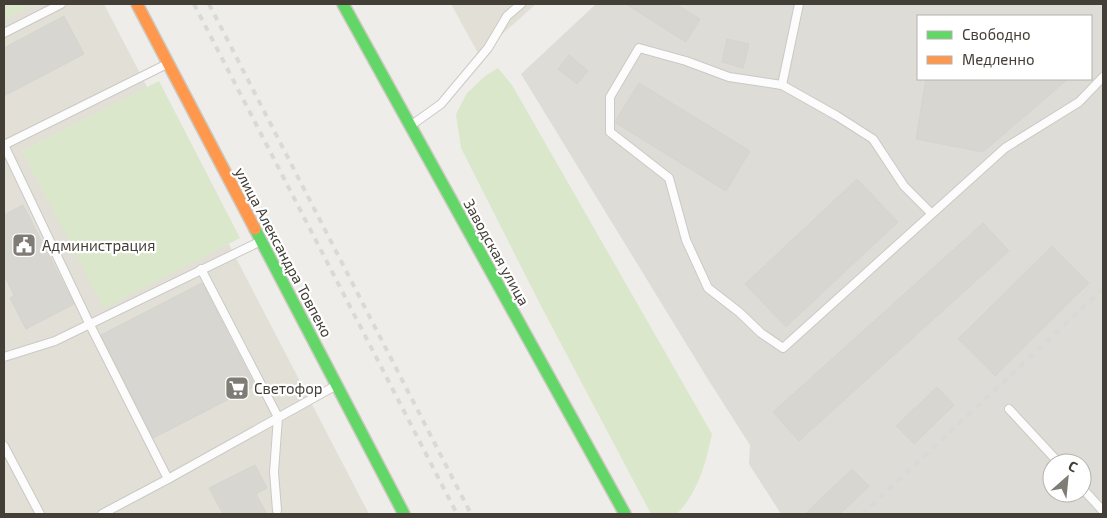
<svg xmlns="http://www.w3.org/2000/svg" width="1107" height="518" font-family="'Exo 2',sans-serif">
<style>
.residential{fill:#e2dfd7}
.industrial{fill:#dedcd7;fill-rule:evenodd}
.green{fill:#dbe7cb}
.building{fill:#d8d6d1;stroke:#d6d4cf}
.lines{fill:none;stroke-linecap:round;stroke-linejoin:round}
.lane-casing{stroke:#cbc9c5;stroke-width:10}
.fast-casing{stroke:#cccac0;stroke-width:14}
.slow-casing{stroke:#cccac0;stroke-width:14}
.lane{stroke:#fcfcfc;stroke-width:8}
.fast{stroke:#63d668;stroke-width:11}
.slow{stroke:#ff974d;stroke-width:11}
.rail{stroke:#d9d9d8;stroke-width:4;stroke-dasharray:6 6;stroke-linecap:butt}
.labels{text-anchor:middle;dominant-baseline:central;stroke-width:4.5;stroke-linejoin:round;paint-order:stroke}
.poi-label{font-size:15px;fill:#433e36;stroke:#fff;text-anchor:start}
.street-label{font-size:15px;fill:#433e36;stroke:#fff}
</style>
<rect width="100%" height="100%" fill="#eeede9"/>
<g class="residential">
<path d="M4,4H104L369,514H4Z"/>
<path d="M451,4H536L479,55Z"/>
</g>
<path class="industrial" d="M596,4H1103V514H781L749,464L750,445L709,381L521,74ZM918,16H1091V79H918ZM1052,463H1082V493H1052Z"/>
<g class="green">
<path d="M4,4H36L4,20Z"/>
<path d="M498,68L512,85L712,434C705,465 699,490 677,514H651L540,304L461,148L456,114L467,93L485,76Z"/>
<path d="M159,81L240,238L104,308L22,151Z"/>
</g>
<g class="building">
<path d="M626,4H675L700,19L686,42Z"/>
<path d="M64,16L84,54L4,96V48Z"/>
<path d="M727,39L749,44L743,68L722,62Z"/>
<path d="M569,55L588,71L577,84L558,69Z"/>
<path d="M926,79H1068L983,152L916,139Z"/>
<path d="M639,83L750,151L726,191L616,123V120Z"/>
<path d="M857,179L898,222L786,327L745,284Z"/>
<path d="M23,205L74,304L26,329L10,298L14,295L4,275V215Z"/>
<path d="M983,223L1009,251L799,441L773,412Z"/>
<path d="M1052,246L1089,283L995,376L958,339Z"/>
<path d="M202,283L255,386L153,438L101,335Z"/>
<path d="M937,387L954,405L914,444L896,426Z"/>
<path d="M255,465L267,488L256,494L267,514H223L209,488Z"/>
<path d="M852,469L869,486L840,514H805Z"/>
</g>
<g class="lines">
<g class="lane-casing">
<g id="lane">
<path d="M4,33L61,4"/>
<path d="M782,85L799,4"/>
<path d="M413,124L441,104L488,48L507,16L521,4"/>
<path d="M4,145L90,325L168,479"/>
<path d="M4,145L167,64"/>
<path d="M931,213L904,186L873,139L837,116L782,85L729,77L686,61L639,48L610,97V132L669,178L686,240L708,288L739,312L761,333L783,348L1005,148L1079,102L1103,77"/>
<path d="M201,269L278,417L274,472L277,510"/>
<path d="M4,357L55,341L259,242"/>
<path d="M1009,409L1059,463"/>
<path d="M4,446L40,514"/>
<path d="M1082,488L1103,511"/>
<path d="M102,514L168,479L335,386"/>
</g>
</g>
<g class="fast-casing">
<g id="fast">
<path d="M343,4L625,514"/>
<path d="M255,229L404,514"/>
</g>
</g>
<g class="slow-casing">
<path id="slow" d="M137,4L255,229"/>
</g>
<use href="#lane" class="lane"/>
<use href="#fast" class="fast"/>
<use href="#slow" class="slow"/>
<g class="rail">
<path d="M194,4L457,514"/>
<path d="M209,4L471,514"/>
<path d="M862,514L1103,289"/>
</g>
</g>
<defs>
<g id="civic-square" transform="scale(1.25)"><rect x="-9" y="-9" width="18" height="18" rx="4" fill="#7f7b75" stroke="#fff"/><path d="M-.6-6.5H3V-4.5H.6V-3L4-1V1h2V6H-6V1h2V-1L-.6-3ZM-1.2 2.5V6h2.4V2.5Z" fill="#fff"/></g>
<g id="supermarket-square" transform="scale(1.25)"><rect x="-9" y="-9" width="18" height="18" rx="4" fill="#7f7b75" stroke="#fff"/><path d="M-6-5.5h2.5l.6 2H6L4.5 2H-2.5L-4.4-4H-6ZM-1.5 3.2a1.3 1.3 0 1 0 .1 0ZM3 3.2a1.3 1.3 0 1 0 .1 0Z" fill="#fff"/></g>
</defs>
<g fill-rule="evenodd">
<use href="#civic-square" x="24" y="245"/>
<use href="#supermarket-square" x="237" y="388"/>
</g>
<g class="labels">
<g class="poi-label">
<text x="42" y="245">Администрация</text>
<text x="254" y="388">Светофор</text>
</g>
<g class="street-label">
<text transform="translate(284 252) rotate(62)">улица Александра Товпеко</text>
<text transform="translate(497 252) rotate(61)">Заводская улица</text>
</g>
</g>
<rect width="1107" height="518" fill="none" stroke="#433e36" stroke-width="10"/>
<rect x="917" y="15" width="175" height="65" fill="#ffffff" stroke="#b4b2af"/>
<rect x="927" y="31" width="25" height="8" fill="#63d668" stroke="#b4b2af"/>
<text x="962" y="40" font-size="15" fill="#433e36">Свободно</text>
<rect x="927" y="56" width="25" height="8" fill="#ff974d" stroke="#b4b2af"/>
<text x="962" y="65" font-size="15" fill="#433e36">Медленно</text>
<g transform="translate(1067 478) rotate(27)"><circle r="24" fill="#ffffff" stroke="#b4b2af"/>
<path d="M0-4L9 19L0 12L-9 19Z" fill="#7f7b75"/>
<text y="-8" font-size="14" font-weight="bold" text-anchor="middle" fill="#433e36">С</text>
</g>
</svg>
